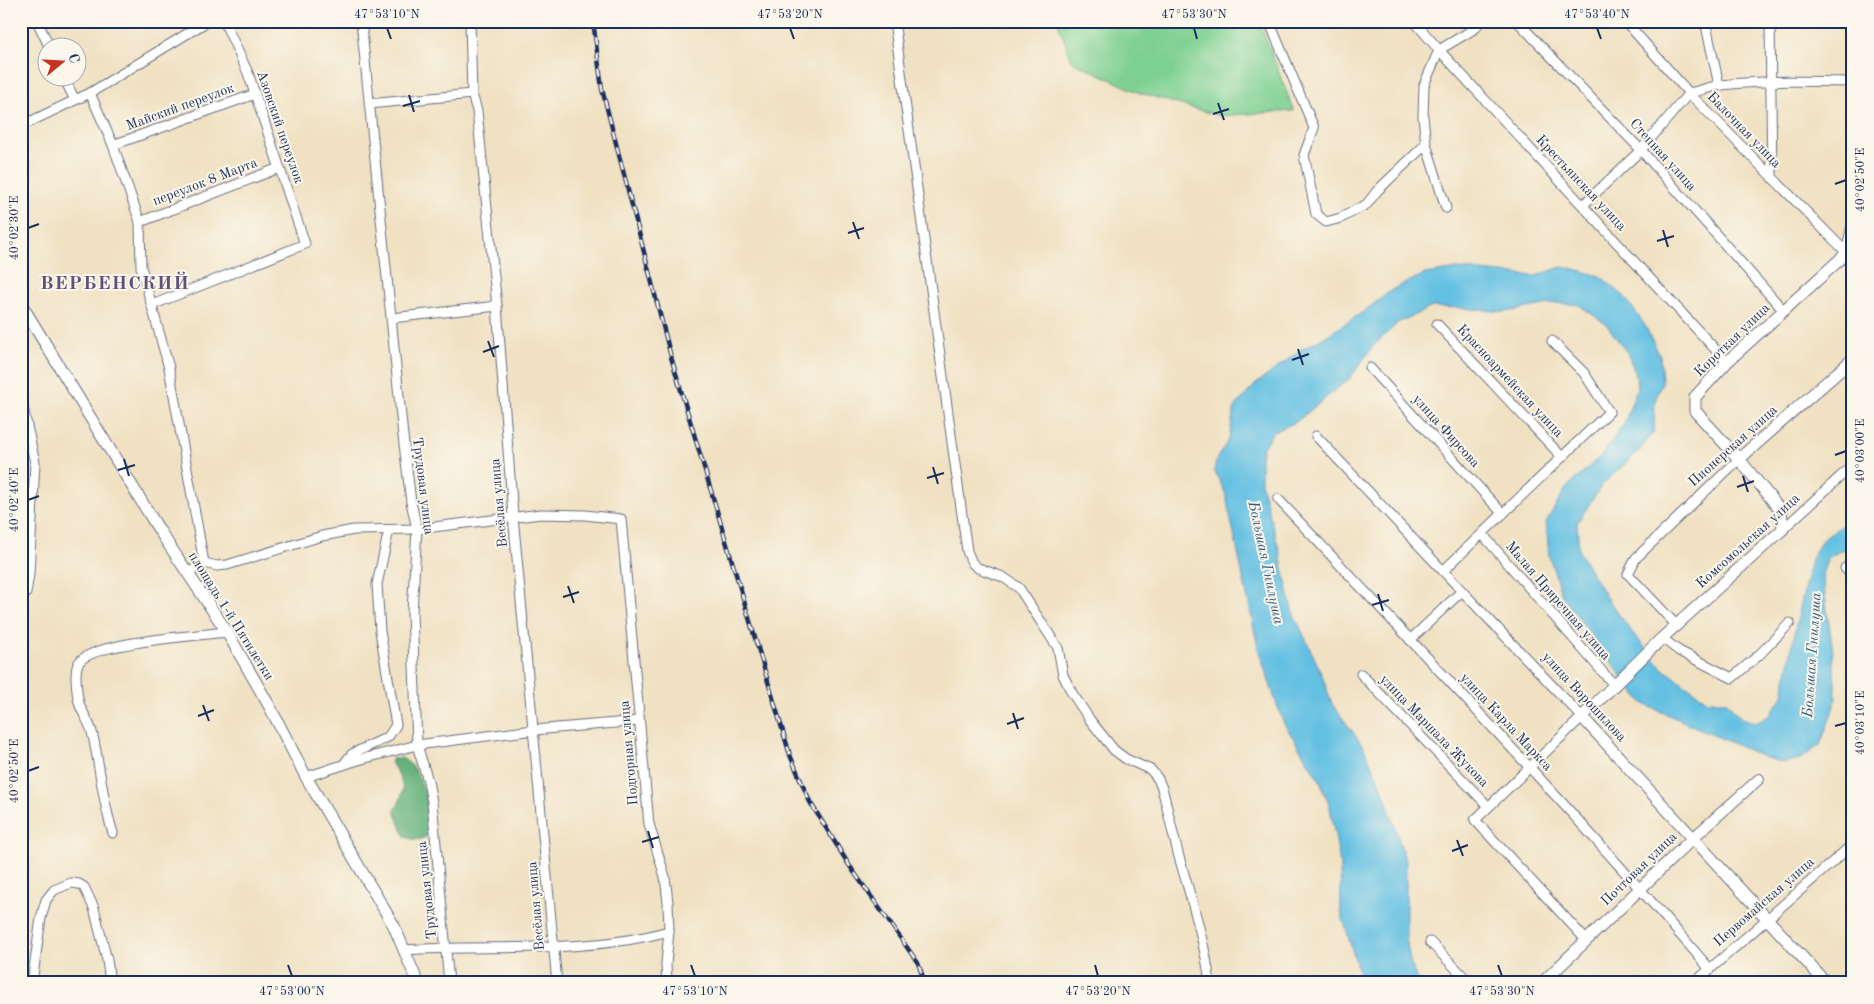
<svg xmlns="http://www.w3.org/2000/svg" width="1874" height="1004" font-family="'Old Standard TT',serif">
<style>
.green{fill:#7ed091;stroke:#4c8078}
.forest{fill:#66b27b;stroke:#40706c}
.water{fill:#64c0e2;stroke:#4078a0}
.lines{fill:none;stroke-linecap:round;stroke-linejoin:round}
.minor-casing{stroke:#666d81;stroke-width:11}
.tertiary-casing{stroke:#666d81;stroke-width:12}
.secondary-casing{stroke:#666d81;stroke-width:13}
.minor{stroke:#fff;stroke-width:9}
.tertiary{stroke:#fff;stroke-width:10}
.secondary{stroke:#fff;stroke-width:11}
.rail-casing{stroke:#1b2f5e;stroke-width:4.5}
.rail{stroke:#fbf7ec;stroke-width:2.5;stroke-dasharray:8;stroke-linecap:butt}
.ticks{fill:none;stroke:#1b2f5e;stroke-width:2}
.labels{text-anchor:middle;dominant-baseline:central;stroke-width:4;stroke-linejoin:round;paint-order:stroke}
.street-label{font-size:14px;fill:#1b2f5e;stroke:#fbf7ec}
.water-label{font-size:15px;font-style:italic;fill:#315a86;stroke:#fbf7ec}
.district-label{font-size:19px;font-weight:bold;letter-spacing:1px;fill:#5f517a;stroke:#fbf7ec}
.neatline{fill:none;stroke:#1b2f5e;stroke-width:2}
.ticks-label{font-size:12px;text-anchor:middle;fill:#1b2f5e}
</style>
<rect width="100%" height="100%" fill="#fbf7ec"/>
<filter id="ink" filterUnits="userSpaceOnUse"><feTurbulence type="fractalNoise" baseFrequency=".02" numOctaves="2"/><feDisplacementMap in="SourceGraphic" scale="10" xChannelSelector="R" yChannelSelector="G"/><feConvolveMatrix kernelMatrix="1 2 1 2 8 2 1 2 1" color-interpolation-filters="sRGB"/></filter>
<filter id="wash" filterUnits="userSpaceOnUse"><feTurbulence type="fractalNoise" baseFrequency=".0096" numOctaves="4" result="noise"/><feDisplacementMap in="SourceGraphic" scale="20" xChannelSelector="R" yChannelSelector="G"/><feGaussianBlur stdDeviation="1.12" result="paint"/><feColorMatrix in="noise" values="0 0 0 0 0 0 0 0 0 0 0 0 0 0 0 0 0 1.4 0 .05"/><feComposite in="paint" operator="in"/></filter>
<g filter="url(#wash)">
<rect width="100%" height="100%" fill="#f0e1c2"/>
<path class="green" d="M1057,21H1259L1294,111L1219,116L1137,92L1072,61Z"/>
<path class="forest" d="M401,758C423,767 433,816 428,836C419,841 414,840 405,837L395,811C407,787 404,785 391,762L392,759Z"/>
<path class="water" d="M1564,266L1600,276L1624,296L1644,324L1660,356L1662,382L1655,401L1654,432L1639,451L1602,485L1577,523L1579,552L1606,597L1635,636L1662,668L1708,701H1726L1741,718L1755,722L1769,716L1783,695L1796,626L1811,559L1823,538L1844,524L1853,522V543L1828,558L1822,574L1833,652L1836,700L1827,727L1820,745L1802,758L1784,763L1763,757L1644,704L1630,687L1562,596L1549,556L1546,522L1567,487L1601,456L1624,424L1637,388L1636,376L1628,354L1606,324L1579,305L1555,303L1506,312L1461,308L1432,307L1399,322L1375,344L1349,379L1296,422L1273,432L1263,447L1261,456V483L1279,549L1292,610L1320,670L1332,704L1363,746L1382,787L1406,862V937L1410,961L1418,983H1362L1341,912L1340,864L1330,807L1319,779L1283,722L1259,652L1225,492L1214,470L1217,458L1229,439L1234,408L1256,384L1302,349L1323,338L1363,312L1393,289L1425,274L1458,269L1536,276Z"/>
</g>
<g filter="url(#ink)">
<g class="lines">
<g class="minor-casing">
<g id="minor">
<path d="M37,21L50,48"/>
<path d="M361,21L403,436L411,502L417,529L412,612L417,745L428,781L432,802L449,983"/>
<path d="M470,21L472,94L477,111L497,306L513,516L557,983"/>
<path d="M894,21L967,551L972,563L978,568L1003,577L1019,588L1058,648L1063,675L1072,693L1090,720L1114,750L1126,759L1151,770L1158,779L1162,788C1169,814 1174,841 1182,867C1193,905 1205,943 1210,983"/>
<path d="M1269,21L1314,128L1304,155L1316,214L1326,222L1341,218L1367,204L1377,191L1426,144"/>
<path d="M1414,21L1439,50L1727,362"/>
<path d="M1517,21L1641,150L1784,311"/>
<path d="M1625,21L1689,93L1847,253"/>
<path d="M1705,21L1719,85"/>
<path d="M1770,21L1772,178"/>
<path d="M64,78L75,100"/>
<path d="M90,93L113,145L140,222L141,267L169,368L204,563"/>
<path d="M369,104L472,94"/>
<path d="M21,126L90,93L208,21"/>
<path d="M113,145L255,94"/>
<path d="M1583,205L1641,150L1689,93C1700,91 1711,86 1722,85C1766,80 1809,81 1853,82"/>
<path d="M1446,208L1426,144L1423,117L1424,85L1439,50L1474,29L1481,21"/>
<path d="M140,222L279,168"/>
<path d="M152,305L305,244L248,73L224,21"/>
<path d="M392,318L497,306"/>
<path d="M1437,324L1562,457"/>
<path d="M1370,368L1503,514"/>
<path d="M21,398L35,463L29,574L26,593L21,600"/>
<path d="M1316,436L1462,591L1582,717L1475,820L1587,941"/>
<path d="M1278,499C1423,654 1571,807 1709,968"/>
<path d="M1783,529L1853,465"/>
<path d="M1483,535L1614,685"/>
<path d="M1845,568L1853,577"/>
<path d="M1443,571L1609,412L1584,373L1552,341"/>
<path d="M188,573L204,563L217,566L227,565L322,536L354,530L417,529L541,514L585,515L621,519L649,824L665,877L668,902L669,931L666,964L667,983"/>
<path d="M1677,626L1628,574L1636,558L1739,459"/>
<path d="M1662,638L1679,651L1732,678L1759,655L1790,623"/>
<path d="M1410,640L1462,591"/>
<path d="M1361,674L1488,806"/>
<path d="M343,765L352,754L388,737L396,725L380,631L377,584L389,530"/>
<path d="M306,777L358,760L417,745L534,730L639,721"/>
<path d="M113,833C102,800 100,765 92,732C90,724 85,717 81,708C77,700 74,672 78,664C87,642 202,635 227,632"/>
<path d="M1430,942L1470,983"/>
<path d="M404,950C492,944 583,955 669,931"/>
<path d="M32,983L41,918L46,900L54,890L71,883L79,884L84,887L94,908L107,960L110,983"/>
<path d="M1694,983L1853,844"/>
</g>
</g>
<g class="tertiary-casing">
<path id="tertiary" d="M1694,837L1759,779"/>
</g>
<g class="secondary-casing">
<g id="secondary">
<path d="M1852,21L1853,51"/>
<path d="M1847,253L1853,226"/>
<path d="M21,304L159,530L227,632L271,709L306,777L394,926L415,976V983"/>
<path d="M1739,459L1853,359"/>
<path d="M1542,983L1694,837"/>
<path d="M1826,983L1582,717L1662,638L1783,529L1781,511L1739,459L1695,411V397L1727,362L1847,253"/>
</g>
</g>
<use href="#minor" class="minor"/>
<use href="#tertiary" class="tertiary"/>
<use href="#secondary" class="secondary"/>
<g class="rail-casing">
<path id="rail" d="M593,21L602,89L671,357L790,755L810,802L849,865L918,963L925,983"/>
</g>
<use href="#rail" class="rail"/>
</g>
</g>
<path class="ticks" d="M387,28L391,39M790,28L794,39M1194,28L1197,39M1597,28L1601,39M409,95L414,112M1218,103L1224,120M403,106L420,101M1213,114L1229,109M1835,184L1846,180M853,222L859,239M28,228L39,224M1663,230L1668,247M848,233L864,228M1657,241L1674,236M488,341L494,357M1298,349L1303,365M483,352L499,346M1292,360L1309,354M1835,455L1846,451M124,459L129,476M933,467L938,484M118,470L135,465M1743,476L1748,492M927,478L944,473M1737,487L1754,481M28,500L39,496M568,586L574,603M1378,594L1383,611M563,597L579,592M1372,605L1389,600M203,705L209,721M1013,713L1018,729M198,716L214,710M1007,724L1024,718M1835,726L1846,723M28,771L39,767M648,831L653,848M1457,840L1463,856M642,842L659,837M1452,851L1468,845M288,965L292,976M691,965L695,976M1095,965L1098,976M1498,965L1502,976"/>
<g class="labels">
<g class="street-label">
<text transform="translate(180 107) rotate(-20)">Майский переулок</text>
<text transform="translate(280 127) rotate(71)">Азовский переулок</text>
<text transform="translate(1744 130) rotate(46)">Балочная улица</text>
<text transform="translate(1663 155) rotate(48)">Степная улица</text>
<text transform="translate(205 182) rotate(-21)">переулок 8 Марта</text>
<text transform="translate(1581 183) rotate(47)">Крестьянская улица</text>
<text transform="translate(1732 340) rotate(-44)">Короткая улица</text>
<text transform="translate(1510 381) rotate(47)">Красноармейская улица</text>
<text transform="translate(1446 431) rotate(48)">улица Фирсова</text>
<text transform="translate(1733 446) rotate(-42)">Пионерская улица</text>
<text transform="translate(423 486) rotate(83)">Трудовая улица</text>
<text transform="translate(499 503) rotate(-95)">Весёлая улица</text>
<text transform="translate(1748 541) rotate(-42)">Комсомольская улица</text>
<text transform="translate(1558 601) rotate(49)">Малая Приречная улица</text>
<text transform="translate(231 616) rotate(58)">площадь 1-й Пятилетки</text>
<text transform="translate(1584 697) rotate(47)">улица Ворошилова</text>
<text transform="translate(1506 722) rotate(47)">улица Карла Маркса</text>
<text transform="translate(1434 731) rotate(46)">улица Маршала Жукова</text>
<text transform="translate(629 753) rotate(-95)">Подгорная улица</text>
<text transform="translate(1639 869) rotate(-44)">Почтовая улица</text>
<text transform="translate(427 890) rotate(-96)">Трудовая улица</text>
<text transform="translate(1764 902) rotate(-41)">Первомайская улица</text>
<text transform="translate(536 906) rotate(-95)">Весёлая улица</text>
</g>
<g class="water-label">
<text transform="translate(1265 563) rotate(78)">Большая Гнилуша</text>
<text transform="translate(1813 655) rotate(-86)">Большая Гнилуша</text>
</g>
<g class="district-label">
<text x="115" y="284">ВЕРБЕНСКИЙ</text>
</g>
</g>
<rect width="1874" height="1004" fill="none" stroke="#fbf7ec" stroke-width="55"/>
<g transform="translate(62 62) rotate(72)"><circle r="24" fill="#fbf7ec" stroke="#a1a7b3"/>
<path d="M0-4L9 19L0 12L-9 19Z" fill="#c8321e"/>
<text y="-8" font-size="14" font-weight="bold" text-anchor="middle" fill="#1b2f5e">С</text>
</g>
<rect x="28" y="28" width="1818" height="948" class="neatline"/>
<g class="ticks-label">
<text x="387" y="18">47°53'10"N</text>
<text x="790" y="18">47°53'20"N</text>
<text x="1194" y="18">47°53'30"N</text>
<text x="1597" y="18">47°53'40"N</text>
<text transform="translate(1860 180) rotate(-90)" y="4">40°02'50"E</text>
<text transform="translate(14 228) rotate(-90)" y="4">40°02'30"E</text>
<text transform="translate(1860 451) rotate(-90)" y="4">40°03'00"E</text>
<text transform="translate(14 500) rotate(-90)" y="4">40°02'40"E</text>
<text transform="translate(1860 723) rotate(-90)" y="4">40°03'10"E</text>
<text transform="translate(14 771) rotate(-90)" y="4">40°02'50"E</text>
<text x="292" y="995">47°53'00"N</text>
<text x="695" y="995">47°53'10"N</text>
<text x="1098" y="995">47°53'20"N</text>
<text x="1502" y="995">47°53'30"N</text>
</g>
</svg>
